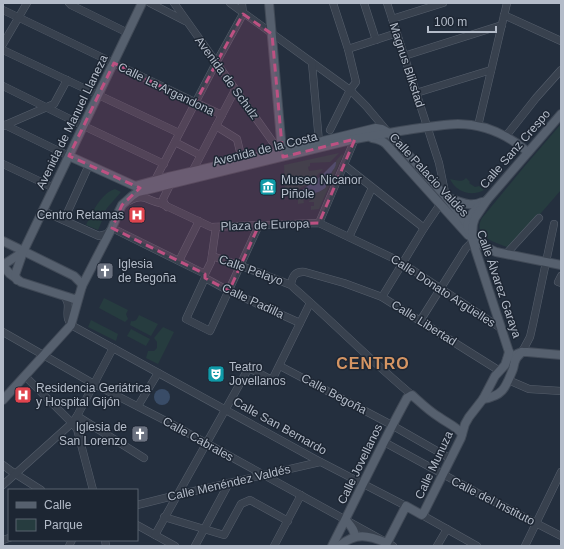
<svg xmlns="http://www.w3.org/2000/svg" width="564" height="549" font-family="Helvetica,sans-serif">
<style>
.green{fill:#263c3f}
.water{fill:#394c67}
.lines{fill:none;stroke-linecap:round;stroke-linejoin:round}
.minor-casing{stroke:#565f6c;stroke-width:8}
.major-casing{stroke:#414a57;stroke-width:10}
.minor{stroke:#38414e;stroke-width:7}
.major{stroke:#56606e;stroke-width:8}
.marked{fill:#bd5182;fill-opacity:0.2;stroke:#bd5182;stroke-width:3;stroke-dasharray:8 5;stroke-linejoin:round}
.labels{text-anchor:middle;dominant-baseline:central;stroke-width:3;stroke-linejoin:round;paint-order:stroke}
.street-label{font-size:12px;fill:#b4bcc9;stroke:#1d2633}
.poi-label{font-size:12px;fill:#b4bcc9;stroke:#1d2633;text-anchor:start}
.district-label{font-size:16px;font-weight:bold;letter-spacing:1px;fill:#d59563;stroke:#1d2633}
</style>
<rect width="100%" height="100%" fill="#242f3e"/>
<g class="green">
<path d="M561,124V190L515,243L508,247H507C494,242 472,236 482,218L524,167Z"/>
<path d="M339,153L330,162L310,163V166L308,167L309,171L323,169C313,180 300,192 285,193L284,165Z"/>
<path d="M342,154L343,155L319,209L311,210V206H314V202H309V201L311,200V198H303L304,203L298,204V198H294L300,197V193L310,194V191H313L315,193H316L319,191L323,190L327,185L326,184C330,177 334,170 336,162H335Z"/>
<path d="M466,178L470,182L469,183L475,187L479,186L484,190C471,197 456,192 450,179C455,180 462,183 466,178Z"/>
<path d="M115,189L121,192L107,208L104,213L105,214L98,230L86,225C92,213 101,193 115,189Z"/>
<path d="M104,298L128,310L126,314L128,319L125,322L99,308Z"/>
<path d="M139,315L158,324L151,336L130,325L131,321C136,322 137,319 139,315Z"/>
<path d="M91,320L118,334L116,341L88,327Z"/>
<path d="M163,327L174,332L158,364L146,358L148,351H154L157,348V342L154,338Z"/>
<path d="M131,329L150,339L146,346L127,336Z"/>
</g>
<g class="water">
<path d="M335,162H336C336,168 333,169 331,174C330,175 330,176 330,177C329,180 327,181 326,183C325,187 328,186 324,189C321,191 318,192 315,193L313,191H310V190L309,191L302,192V190L320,177Z"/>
<circle cx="162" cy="397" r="8"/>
</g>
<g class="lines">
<g class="minor-casing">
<g id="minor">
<path d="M69,3L71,5L128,33"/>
<path d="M150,3L185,21"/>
<path d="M174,3L275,145L282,151"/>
<path d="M230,3L350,90L366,106L387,131"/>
<path d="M242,3L243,14"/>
<path d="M364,3L376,40"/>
<path d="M387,3L439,163L446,197"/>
<path d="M3,10L222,115"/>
<path d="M504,15L561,41"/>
<path d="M392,19L443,3"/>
<path d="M3,44L27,3"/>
<path d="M348,49L397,33"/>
<path d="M3,50L179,133"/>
<path d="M404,56L502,25"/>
<path d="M312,63L319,142"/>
<path d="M3,86L88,128L164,164"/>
<path d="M416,93L491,70"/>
<path d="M5,125L69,156"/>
<path d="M3,126L54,104L67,80"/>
<path d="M216,126L237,139L242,160"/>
<path d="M478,126L507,3"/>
<path d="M330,130L350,90L356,82L348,49L333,3"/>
<path d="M506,136L536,98L561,70"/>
<path d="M175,142L200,155"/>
<path d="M3,164L54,188"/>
<path d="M344,165L424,228"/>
<path d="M192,172L235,90"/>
<path d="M155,180L216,63L243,14"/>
<path d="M129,201C144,193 146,200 160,203L211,227L319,223L399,261L502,329"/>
<path d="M167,207L164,203L163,199L170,185L174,183"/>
<path d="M43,211L99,236L107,234L112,228L205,274"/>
<path d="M64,220L89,165"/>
<path d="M319,223L355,139L354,135"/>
<path d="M216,227L211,262L205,274V278L186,319L210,331L259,225"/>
<path d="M349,237L372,188"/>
<path d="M506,254L539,218"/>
<path d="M212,256L244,267L291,285"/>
<path d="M179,261L199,221"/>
<path d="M561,276L558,282L561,283"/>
<path d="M205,278L229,291L300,323"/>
<path d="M64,296C71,305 66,309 68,319C69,321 70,323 71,325L315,459L406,506"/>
<path d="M382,297L424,228L439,206H442"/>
<path d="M420,321L466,248L473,241"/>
<path d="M3,332L94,384L166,421L393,546"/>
<path d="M522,352L530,337L533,324L554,224"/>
<path d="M280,366L388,423L451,459"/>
<path d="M25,376L72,423L77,429L93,490"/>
<path d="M508,380L529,389L561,391"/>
<path d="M412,395C371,361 334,323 294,288L291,285C292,276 296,271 305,272L344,283L382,297L471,353L495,368L499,372"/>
<path d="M138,406L158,373"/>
<path d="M77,416L144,458"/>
<path d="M384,442L483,496L561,536"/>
<path d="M3,465L11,471L41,490"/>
<path d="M3,485L72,423L77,416L113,348"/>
<path d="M137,505L177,495L320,462"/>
<path d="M422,515L477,546"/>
<path d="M164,517L224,535L241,504L250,500L288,521"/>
<path d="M137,525L175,546"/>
<path d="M155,535L247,371L251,369L270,379L273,378L310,303"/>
<path d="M3,540L9,538"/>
<path d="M105,540L106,546"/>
<path d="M69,546L72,540"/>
<path d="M195,546L229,483"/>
<path d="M274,546L301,495"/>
<path d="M437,546L447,529"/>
<path d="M525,546L561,472"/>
</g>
</g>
<g class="major-casing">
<g id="major">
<path d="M269,3L282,151L285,155"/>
<path d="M372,138C378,139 382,140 386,144L468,235"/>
<path d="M69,156L135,186L168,177L282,151L376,128L382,129L389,133L446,197L467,224L475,238L483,246L496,252L561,265"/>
<path d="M446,197C459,201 469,208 482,202"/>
<path d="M487,200C472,212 461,220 472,239L509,352L515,360"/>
<path d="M472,235L473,224L475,218L487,200L561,114"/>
<path d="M3,241L74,276L81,283L82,286"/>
<path d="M3,265L23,252"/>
<path d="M3,266L10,274L21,282L74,299H76L78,297"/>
<path d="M17,280L15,275L23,252L142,3"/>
<path d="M517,354L522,352H527L561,355"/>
<path d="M483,399C504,396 506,386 513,369C514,366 514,362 516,359C517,357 520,354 522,352"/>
<path d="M3,400L71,325L82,286L112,228L119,211L122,205L132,196L138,192L355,139C379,135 403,130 428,127C438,126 448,124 458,124C485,124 508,135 528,152"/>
<path d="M346,520C350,525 356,531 354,537"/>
<path d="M332,546C357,497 380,447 407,398L412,395C421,403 429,411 439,417C447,423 456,426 462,434"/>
<path d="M339,546C356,532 368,535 387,543L406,506L422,515L423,514L461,438L465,424L469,417L483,399L495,376L505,365L507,359L509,352"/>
</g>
</g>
<use href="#minor" class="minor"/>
<use href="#major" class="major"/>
</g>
<path class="marked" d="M243,14L272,34L283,157L355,139L319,223L259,225L229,291L205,278V274L112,228L122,205L140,188L69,156L114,63L195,103Z"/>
<defs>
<g id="museum-square" transform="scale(0.9)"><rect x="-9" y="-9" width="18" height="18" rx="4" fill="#0f9aa8" stroke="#1d2633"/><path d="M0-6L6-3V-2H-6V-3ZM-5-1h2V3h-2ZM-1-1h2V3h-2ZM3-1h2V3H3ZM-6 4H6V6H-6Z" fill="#fff"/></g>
<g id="hospital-square" transform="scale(0.9)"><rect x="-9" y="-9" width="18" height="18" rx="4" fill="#e0444e" stroke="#1d2633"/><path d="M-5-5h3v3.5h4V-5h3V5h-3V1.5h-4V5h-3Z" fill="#fff"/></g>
<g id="church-square" transform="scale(0.9)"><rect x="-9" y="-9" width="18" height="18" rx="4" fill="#6b7280" stroke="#1d2633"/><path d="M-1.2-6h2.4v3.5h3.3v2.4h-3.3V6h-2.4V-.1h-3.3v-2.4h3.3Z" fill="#fff"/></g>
<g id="theatre-square" transform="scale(0.9)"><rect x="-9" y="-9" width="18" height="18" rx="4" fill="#0f9aa8" stroke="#1d2633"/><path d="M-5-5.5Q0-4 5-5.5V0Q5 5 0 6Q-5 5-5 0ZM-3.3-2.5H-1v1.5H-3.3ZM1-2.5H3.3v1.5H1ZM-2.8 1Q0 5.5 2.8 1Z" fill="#fff"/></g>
</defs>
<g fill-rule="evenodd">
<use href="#museum-square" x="268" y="187"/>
<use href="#hospital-square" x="137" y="215"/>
<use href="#church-square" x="105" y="271"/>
<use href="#theatre-square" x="216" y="374"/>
<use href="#hospital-square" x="23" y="395"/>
<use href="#church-square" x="140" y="434"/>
</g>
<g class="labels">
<g class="street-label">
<text transform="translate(407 65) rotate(72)">Magnus Blikstad</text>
<text transform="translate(227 78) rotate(54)">Avenida de Schulz</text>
<text transform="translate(166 89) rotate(26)">Calle La Argandona</text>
<text transform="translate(72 122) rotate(-64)">Avenida de Manuel Llaneza</text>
<text transform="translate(265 149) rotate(-14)">Avenida de la Costa</text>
<text transform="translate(515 149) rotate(-49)">Calle Sanz Crespo</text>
<text transform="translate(429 175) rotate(47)">Calle Palacio Valdés</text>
<text transform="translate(265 225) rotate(-2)">Plaza de Europa</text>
<text transform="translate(251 270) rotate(20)">Calle Pelayo</text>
<text transform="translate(499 284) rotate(71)">Calle Álvarez Garaya</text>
<text transform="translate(443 291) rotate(33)">Calle Donato Argüelles</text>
<text transform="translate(253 301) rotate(25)">Calle Padilla</text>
<text transform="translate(424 323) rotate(32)">Calle Libertad</text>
<text transform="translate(334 394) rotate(28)">Calle Begoña</text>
<text transform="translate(280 426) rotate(29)">Calle San Bernardo</text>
<text transform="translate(198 439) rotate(29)">Calle Cabrales</text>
<text transform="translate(360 464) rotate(-64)">Calle Jovellanos</text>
<text transform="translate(434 465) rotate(-65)">Calle Munuza</text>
<text transform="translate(229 483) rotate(-13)">Calle Menéndez Valdés</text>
<text transform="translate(493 501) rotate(27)">Calle del Instituto</text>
</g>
<g class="poi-label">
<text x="281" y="180">Museo Nicanor<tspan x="281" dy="14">Piñole</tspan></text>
<text x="124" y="215" text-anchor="end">Centro Retamas</text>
<text x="118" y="264">Iglesia<tspan x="118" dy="14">de Begoña</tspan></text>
<text x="229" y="367">Teatro<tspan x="229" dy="14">Jovellanos</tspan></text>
<text x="36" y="388">Residencia Geriátrica<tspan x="36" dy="14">y Hospital Gijón</tspan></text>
<text x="127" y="427" text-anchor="end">Iglesia de<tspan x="127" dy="14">San Lorenzo</tspan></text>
</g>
<g class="district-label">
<text x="373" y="363">CENTRO</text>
</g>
</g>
<rect width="564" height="549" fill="none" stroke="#b4bcc9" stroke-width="8"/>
<rect x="8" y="489" width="130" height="52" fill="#1d2633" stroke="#59626f"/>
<rect x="16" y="502" width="20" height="6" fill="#56606e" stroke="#59626f"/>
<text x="44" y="509" font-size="12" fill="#b4bcc9">Calle</text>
<rect x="16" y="519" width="20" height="12" fill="#263c3f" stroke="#59626f"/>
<text x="44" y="529" font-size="12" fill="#b4bcc9">Parque</text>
<path d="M428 26v6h68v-6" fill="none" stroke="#b4bcc9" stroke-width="2"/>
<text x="434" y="26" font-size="12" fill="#b4bcc9" stroke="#1d2633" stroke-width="3" paint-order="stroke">100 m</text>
</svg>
